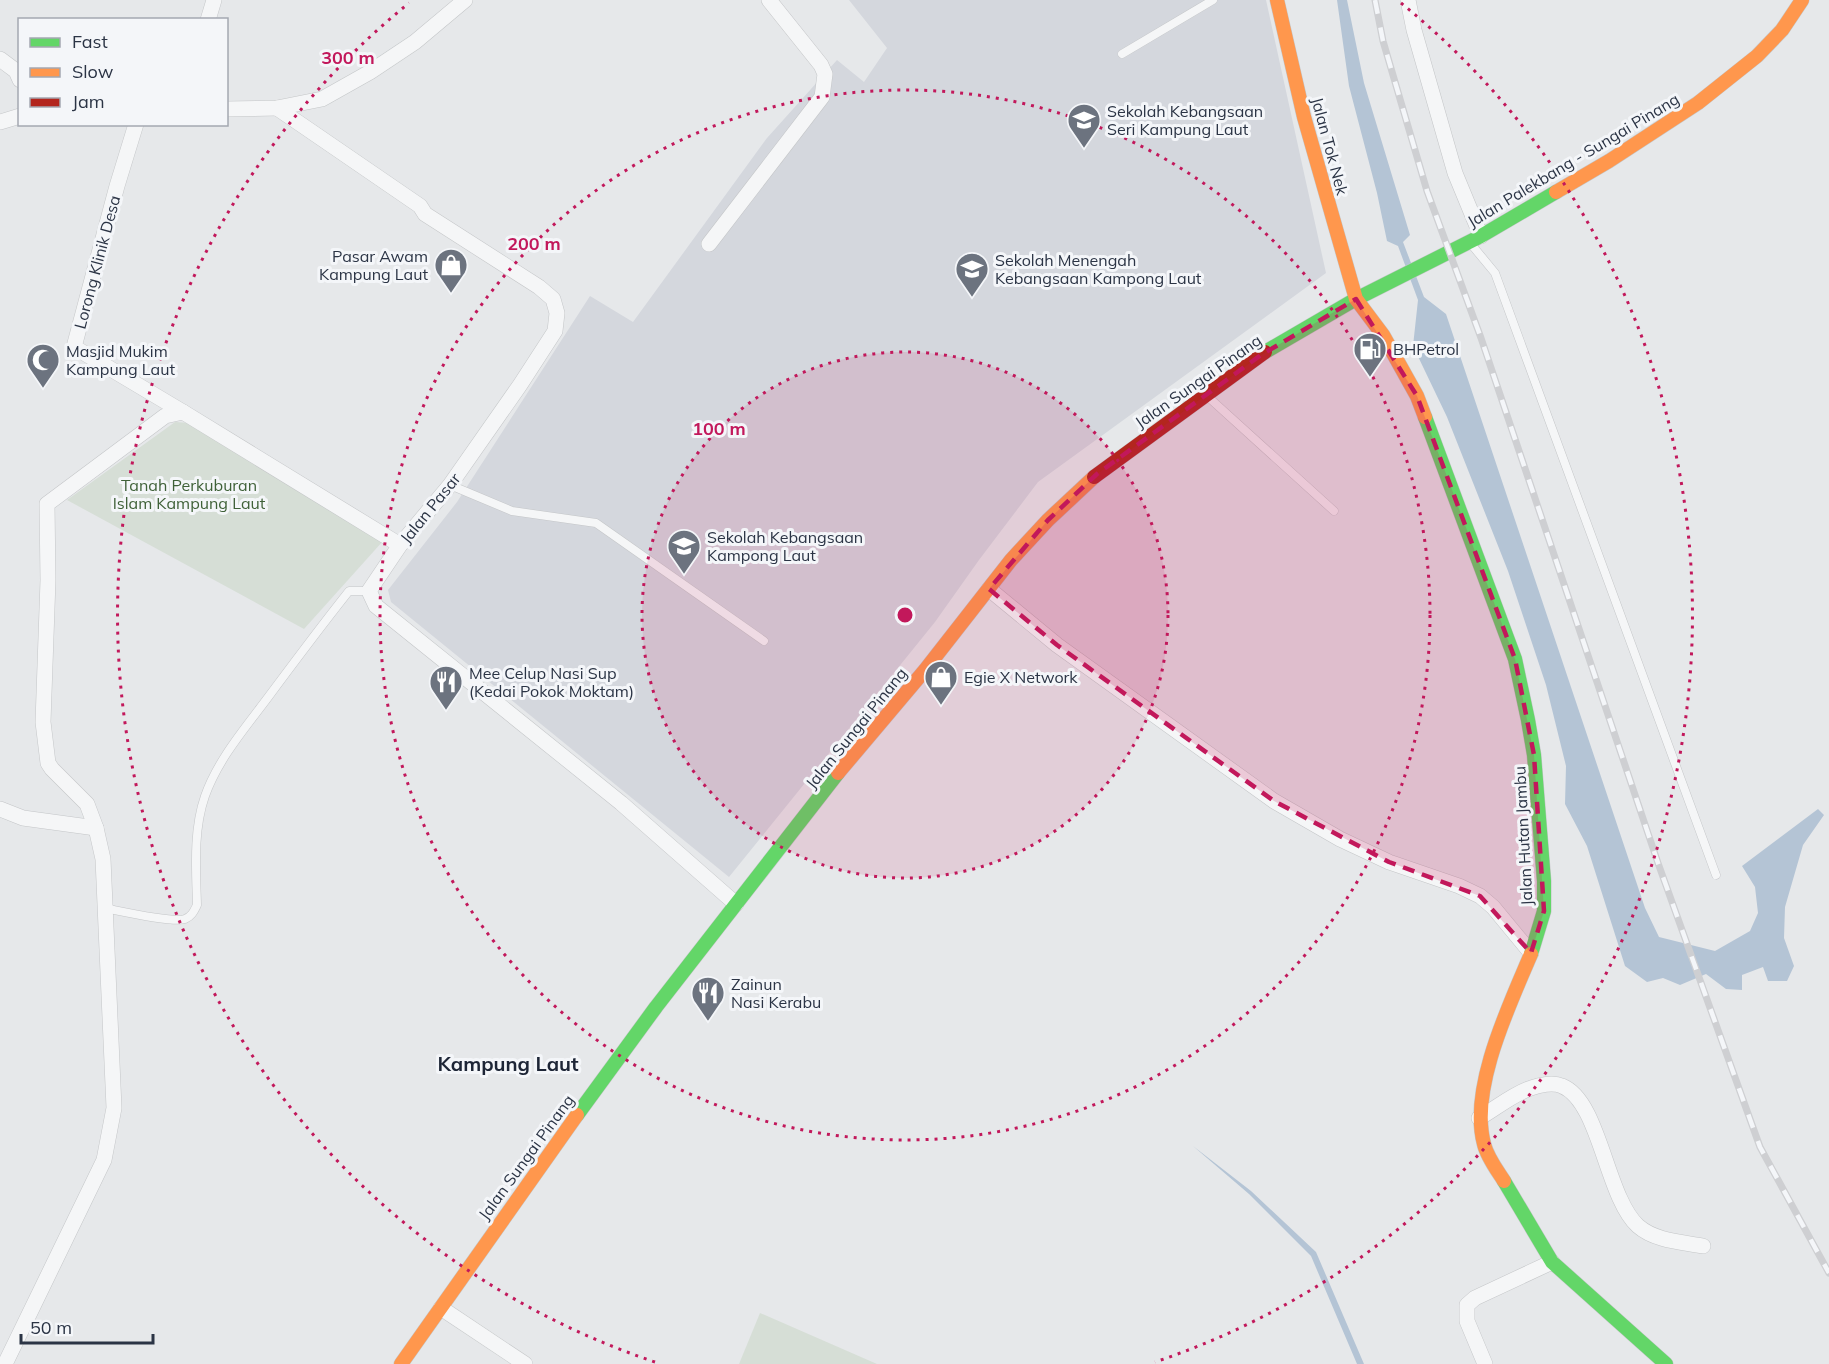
<svg xmlns="http://www.w3.org/2000/svg" width="1829" height="1364" font-family="Mulish,sans-serif">
<style>
.built{fill:#d4d7dd}
.green{fill:#d6ded6}
.water{fill:#b4c4d5}
.lines{fill:none;stroke-linecap:round;stroke-linejoin:round}
.lane-casing{stroke:#c4c6c8;stroke-width:9}
.street-casing{stroke:#c4c6c8;stroke-width:16}
.fast-casing{stroke:#c4c6c8;stroke-width:15}
.slow-casing{stroke:#c4c6c8;stroke-width:15}
.jam-casing{stroke:#c4c6c8;stroke-width:15}
.lane{stroke:#f5f6f7;stroke-width:8}
.street{stroke:#f5f6f7;stroke-width:15}
.fast{stroke:#63d668;stroke-width:14}
.slow{stroke:#ff974d;stroke-width:14}
.jam{stroke:#b3261e;stroke-width:14}
.rail-casing{stroke:#cecfd2;stroke-width:7}
.rail{stroke:#f4f6f9;stroke-width:4.5;stroke-dasharray:14;stroke-linecap:butt}
.marked{fill:#c2185b;fill-opacity:0.2;stroke:#c2185b;stroke-width:4.5;stroke-dasharray:12 8;stroke-linejoin:round}
.ring{fill:none;stroke:#c2185b;stroke-width:3;stroke-dasharray:3 6}
.labels{text-anchor:middle;dominant-baseline:central;stroke-width:6;stroke-linejoin:round;paint-order:stroke}
.poi-label{font-size:16px;fill:#2b3445;stroke:#f4f6f9;text-anchor:start}
.street-label{font-size:16px;fill:#2b3445;stroke:#f4f6f9}
.park-label{font-size:16px;fill:#3f6138;stroke:#f4f6f9}
.quarter-label{font-size:20px;font-weight:bold;fill:#1d2536;stroke:#f4f6f9}
.centre{fill:#c2185b;stroke:#f4f6f9;stroke-width:3}
.ring-label{font-size:18px;text-anchor:middle;font-weight:bold;fill:#c2185b;stroke:#f4f6f9;stroke-width:6;stroke-linejoin:round;paint-order:stroke}
</style>
<rect width="100%" height="100%" fill="#e6e8ea"/>
<path class="built" d="M849,0H1266L1326,273L1038,482L979,560L935,622L729,877L391,602L388,590L457,502L590,296L633,322L767,138L837,60L864,82L887,48Z"/>
<g class="green">
<path d="M175,422L190,423L383,541L304,629L67,500Z"/>
<path d="M760,1313L877,1364H739Z"/>
</g>
<g class="water">
<path d="M1337,0H1347L1364,83L1410,235L1403,242L1424,297L1446,314L1645,908L1659,937L1715,951L1750,931L1758,913L1755,887L1742,866L1818,809L1824,815L1803,845L1785,907L1784,938L1794,966L1787,981H1768L1763,967L1742,975V990L1726,989L1706,974L1680,985L1663,978L1647,982L1625,966L1587,846L1565,804L1566,766L1546,685L1508,571L1447,417L1413,346L1418,300L1398,246L1387,241L1377,193L1349,86Z"/>
<path d="M1193,1146L1251,1191L1316,1252L1364,1364H1357L1311,1256L1249,1194Z"/>
</g>
<g class="lines">
<g class="lane-casing">
<g id="lane">
<path d="M1122,54L1213,0"/>
<path d="M1471,244L1495,273L1716,875"/>
<path d="M1206,395L1334,511"/>
<path d="M450,485L512,511L596,523L764,641"/>
<path d="M104,908C120,911 173,923 185,919C192,916 194,911 197,905C196,869 193,830 205,796C218,759 246,727 269,696C295,661 322,625 349,591H369"/>
</g>
</g>
<g class="street-casing">
<g id="street">
<path d="M1408,0L1414,30L1455,173L1481,236"/>
<path d="M208,20L214,0"/>
<path d="M0,59L16,71L20,80"/>
<path d="M277,108L420,206L425,214L539,287L553,299L557,313L555,331L520,385L450,485L400,545L369,591L376,606L621,803L736,904"/>
<path d="M226,109L277,108L322,99L370,72L415,42L465,0"/>
<path d="M0,122L20,116"/>
<path d="M136,124L117,186L74,347L183,412"/>
<path d="M709,244L822,97L825,74L821,65L769,0"/>
<path d="M989,589L1057,645L1274,801L1340,839L1389,862L1459,886L1480,896L1493,907L1531,953"/>
<path d="M0,809L23,818L96,828"/>
<path d="M1479,1118C1495,1109 1513,1094 1531,1088C1539,1085 1553,1082 1562,1086C1600,1101 1606,1197 1638,1226C1655,1241 1682,1242 1703,1246"/>
<path d="M441,1308L525,1364"/>
<path d="M5,1364L104,1160L114,1108L103,859L96,828L87,804L52,769L48,763L43,722L48,580L47,504L165,416L183,412L400,545"/>
<path d="M1485,1364L1467,1321V1305L1475,1298L1552,1262"/>
</g>
</g>
<g class="fast-casing">
<g id="fast">
<path d="M1265,352L1356,299L1481,236L1556,192"/>
<path d="M1425,417L1515,659L1528,720L1534,755L1544,881V911L1531,954"/>
<path d="M577,1115L656,1007L838,773"/>
<path d="M1504,1181L1552,1262L1666,1364"/>
</g>
</g>
<g class="slow-casing">
<g id="slow">
<path d="M1277,0L1304,117L1356,299L1383,335L1417,396L1425,417"/>
<path d="M1556,192L1609,161L1698,103L1757,56L1782,30L1802,0"/>
<path d="M838,773L925,670L1011,560L1048,520L1094,477"/>
<path d="M1504,1181C1497,1170 1487,1157 1484,1144C1469,1089 1509,1006 1531,954"/>
<path d="M401,1364L577,1115"/>
</g>
</g>
<g class="jam-casing">
<path id="jam" d="M1094,477L1265,352"/>
</g>
<use href="#lane" class="lane"/>
<use href="#street" class="street"/>
<use href="#fast" class="fast"/>
<use href="#slow" class="slow"/>
<use href="#jam" class="jam"/>
<g class="rail-casing">
<path id="rail" d="M1375,0L1383,41L1427,191L1481,338L1658,863L1760,1147L1829,1273"/>
</g>
<use href="#rail" class="rail"/>
</g>
<path class="marked" d="M1356,299L1417,396L1515,659L1534,755L1544,911L1531,953L1480,896L1389,862L1274,801L1057,645L989,589L1048,520L1097,474L1261,355Z"/>
<circle cx="905" cy="615" r="263" fill="#c2185b" fill-opacity=".12"/>
<g class="ring">
<circle cx="905" cy="615" r="263"/>
<circle cx="905" cy="615" r="525"/>
<path d="M655 1362A788 788 0 0 1 409 3M1401 3A788 788 0 0 1 1155 1362"/>
</g>
<defs>
<g id="school-pin" transform="scale(1.725)"><path d="M0 17L-7.5 6A9.5 9.5 0 1 1 7.5 6Z" fill="#6c737f" stroke="#f4f6f9"/><path d="M0-5L7-2L0 1L-7-2ZM-4 1L0 2.5L4 1V4Q0 6-4 4Z" fill="#fff"/></g>
<g id="shop-pin" transform="scale(1.725)"><path d="M0 17L-7.5 6A9.5 9.5 0 1 1 7.5 6Z" fill="#6c737f" stroke="#f4f6f9"/><path d="M-5-2.5h2.3a2.7 3.5 0 0 1 5.4 0H5L5.5 6h-11ZM-1.5-2.5h3a1.5 2.3 0 0 0-3 0Z" fill="#fff"/></g>
<g id="fuel-pin" transform="scale(1.725)"><path d="M0 17L-7.5 6A9.5 9.5 0 1 1 7.5 6Z" fill="#6c737f" stroke="#f4f6f9"/><path d="M-5.5-6h7V0h2V4h1.3V-2.5L3-4.5l.8-.8L6-3V5H2.5V1h-1V6h-7ZM-4.2-4.7v3.2H.2V-4.7Z" fill="#fff"/></g>
<g id="mosque-pin" transform="scale(1.725)"><path d="M0 17L-7.5 6A9.5 9.5 0 1 1 7.5 6Z" fill="#6c737f" stroke="#f4f6f9"/><path d="M3.5-4.9A6 6 0 1 0 3.5 4.9A5 5 0 1 1 3.5-4.9Z" fill="#fff"/></g>
<g id="restaurant-pin" transform="scale(1.725)"><path d="M0 17L-7.5 6A9.5 9.5 0 1 1 7.5 6Z" fill="#6c737f" stroke="#f4f6f9"/><path d="M-5-6h1v4h1v-4h1v4h1v-4h1v5L-1.5 .5V6h-2V.5L-5-1ZM5-6V6H3V1.5H1.5Q1.5-4 5-6Z" fill="#fff"/></g>
</defs>
<g fill-rule="evenodd">
<use href="#school-pin" x="1084" y="120"/>
<use href="#shop-pin" x="451" y="265"/>
<use href="#school-pin" x="972" y="269"/>
<use href="#fuel-pin" x="1370" y="349"/>
<use href="#mosque-pin" x="43" y="360"/>
<use href="#school-pin" x="684" y="546"/>
<use href="#shop-pin" x="941" y="677"/>
<use href="#restaurant-pin" x="446" y="682"/>
<use href="#restaurant-pin" x="708" y="993"/>
</g>
<g class="labels">
<g class="poi-label">
<text x="1107" y="111">Sekolah Kebangsaan<tspan x="1107" dy="18">Seri Kampung Laut</tspan></text>
<text x="428" y="256" text-anchor="end">Pasar Awam<tspan x="428" dy="18">Kampung Laut</tspan></text>
<text x="995" y="260">Sekolah Menengah<tspan x="995" dy="18">Kebangsaan Kampong Laut</tspan></text>
<text x="1393" y="349">BHPetrol</text>
<text x="66" y="351">Masjid Mukim<tspan x="66" dy="18">Kampung Laut</tspan></text>
<text x="707" y="537">Sekolah Kebangsaan<tspan x="707" dy="18">Kampong Laut</tspan></text>
<text x="469" y="673">Mee Celup Nasi Sup<tspan x="469" dy="18">(Kedai Pokok Moktam)</tspan></text>
<text x="964" y="677">Egie X Network</text>
<text x="731" y="984">Zainun<tspan x="731" dy="18">Nasi Kerabu</tspan></text>
</g>
<g class="street-label">
<text transform="translate(1330 146) rotate(75)">Jalan Tok Nek</text>
<text transform="translate(1573 160) rotate(-31)">Jalan Palekbang - Sungai Pinang</text>
<text transform="translate(97 262) rotate(-75)">Lorong Klinik Desa</text>
<text transform="translate(1198 381) rotate(-35)">Jalan Sungai Pinang</text>
<text transform="translate(430 508) rotate(-51)">Jalan Pasar</text>
<text transform="translate(856 728) rotate(-51)">Jalan Sungai Pinang</text>
<text transform="translate(1523 836) rotate(-93)">Jalan Hutan Jambu</text>
<text transform="translate(526 1157) rotate(-54)">Jalan Sungai Pinang</text>
</g>
<g class="park-label">
<text x="189" y="485">Tanah Perkuburan<tspan x="189" dy="18">Islam Kampung Laut</tspan></text>
</g>
<g class="quarter-label">
<text x="508" y="1063">Kampung Laut</text>
</g>
</g>
<circle cx="905" cy="615" r="9" class="centre"/>
<g class="ring-label">
<text x="348" y="64">300 m</text>
<text x="534" y="250">200 m</text>
<text x="719" y="435">100 m</text>
</g>
<rect x="18" y="18" width="210" height="108" fill="#f4f6f9" stroke="#a4a8b1" stroke-width="1.5"/>
<rect x="30" y="38" width="30" height="9" fill="#63d668" stroke="#a4a8b1" stroke-width="1.5"/>
<text x="72" y="48" font-size="18" fill="#2b3445">Fast</text>
<rect x="30" y="68" width="30" height="9" fill="#ff974d" stroke="#a4a8b1" stroke-width="1.5"/>
<text x="72" y="78" font-size="18" fill="#2b3445">Slow</text>
<rect x="30" y="98" width="30" height="9" fill="#b3261e" stroke="#a4a8b1" stroke-width="1.5"/>
<text x="72" y="108" font-size="18" fill="#2b3445">Jam</text>
<path d="M21 1334v9h132v-9" fill="none" stroke="#2b3445" stroke-width="3"/>
<text x="30" y="1334" font-size="18" fill="#2b3445" stroke="#f4f6f9" stroke-width="4.5" paint-order="stroke">50 m</text>
</svg>
